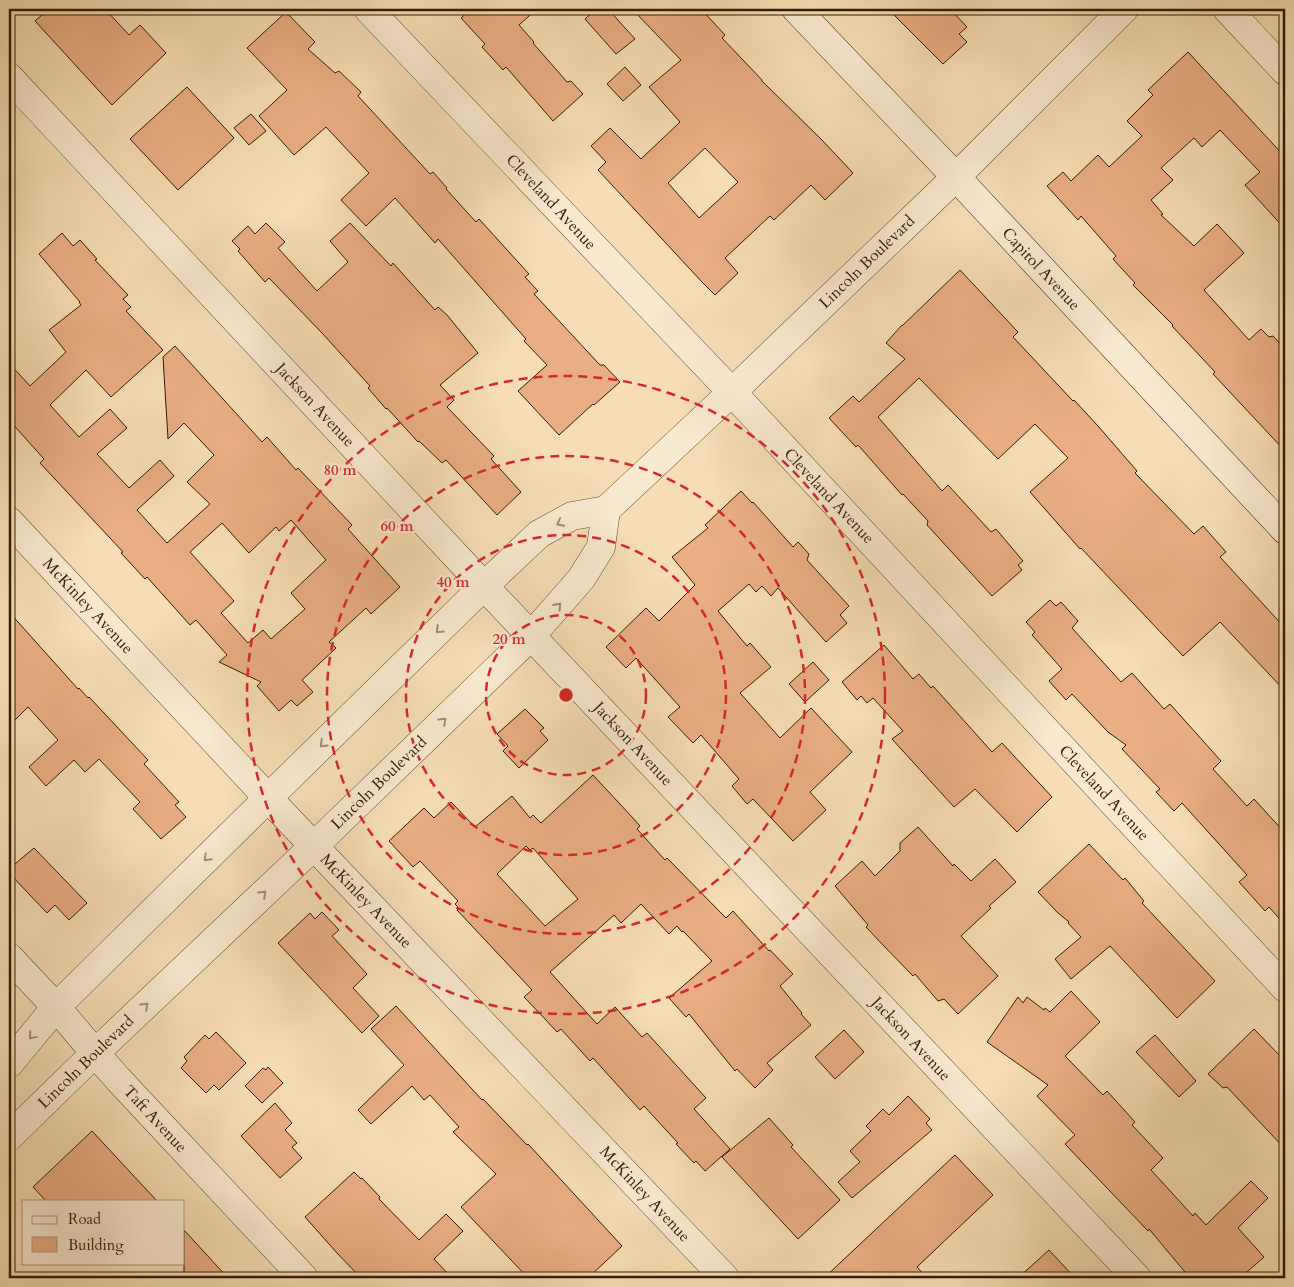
<svg xmlns="http://www.w3.org/2000/svg" width="1294" height="1287" font-family="Cardo,serif">
<style>
.building{fill:#e9ae85;stroke:#341c00;fill-rule:evenodd}
.lines{fill:none;stroke-linecap:round;stroke-linejoin:round}
.minor-casing{stroke:#644c2d;stroke-width:29}
.secondary-casing{stroke:#341c00;stroke-width:29}
.minor{stroke:#f9e9cf;stroke-width:28}
.secondary{stroke:#f9e9cf;stroke-width:28}
.oneway{stroke:#a08d72}
.ring{fill:none;stroke:#d62828;stroke-width:2.5;stroke-dasharray:9 6}
.labels{text-anchor:middle;dominant-baseline:central;stroke-width:4.5;stroke-linejoin:round;paint-order:stroke}
.street-label{font-size:16px;fill:#341c00;stroke:#f9e9cf}
.centre{fill:#d62828;stroke:#f9e9cf;stroke-width:2.5}
.ring-label{font-size:15px;text-anchor:middle;font-weight:bold;fill:#d62828;stroke:#f9e9cf;stroke-width:4.5;stroke-linejoin:round;paint-order:stroke}
</style>
<rect width="100%" height="100%" fill="#f6ddb5"/>
<filter id="stains"><feTurbulence type="fractalNoise" baseFrequency=".004" numOctaves="4"/><feColorMatrix values="0 0 0 0 .2 0 0 0 0 .09 0 0 0 0 .02 0 0 0 .5 -.17"/></filter>
<radialGradient id="worn" r=".72"><stop offset=".6" stop-color="#630" stop-opacity="0"/><stop offset="1" stop-color="#630" stop-opacity=".3"/></radialGradient>
<g class="building">
<path d="M49,9H105L129,35L140,25L166,53L112,105L35,21Z"/>
<path d="M471,9H537L519,25L534,42L533,43L567,82L571,81L583,94L553,121L506,67L503,70L482,47L485,44L461,18Z"/>
<path d="M596,9H608L635,39L616,54L585,19Z"/>
<path d="M632,9H701L725,35L722,38L762,80V81L822,140L853,173L825,200L811,185L774,220L770,216L725,258L738,273L715,295L702,282L598,170L606,162L591,146L610,128L641,159L680,122L649,87L681,60ZM705,148L738,182L699,218L668,183Z"/>
<path d="M888,9H950L967,27L959,34L967,42L943,64Z"/>
<path d="M286,12L315,42L308,49L335,73L339,71L361,92L358,96L430,174L433,172L447,188L446,189L476,222L479,219L529,274L525,277L538,291L534,294L600,365H604L620,382L594,405L593,404L559,435L518,391L547,365L524,341L526,339L438,239L435,243L395,198L366,226L341,200L369,173L326,127L294,155L259,116L287,90L247,48Z"/>
<path d="M1188,52L1285,157V229L1245,185L1260,172L1220,130L1202,147L1194,138L1161,168L1173,180L1151,200L1163,214L1161,215L1194,246L1217,224L1244,253L1204,290L1249,340L1261,329L1269,337L1273,336L1285,349V451L1213,374L1215,372L1172,326L1173,325L1133,285L1135,283L1113,259L1116,256L1081,216L1078,220L1047,186L1063,172L1071,181L1098,155L1109,167L1142,136L1127,121L1153,95L1148,90Z"/>
<path d="M625,67L641,85L623,101L607,84Z"/>
<path d="M187,87L234,138L178,190L130,139Z"/>
<path d="M251,114L266,131L249,145L234,128Z"/>
<path d="M266,223L285,242L278,248L317,291L348,262L330,241L350,223L391,266L393,263L435,310L438,307L447,315L478,353L440,385L454,400L447,407L494,456L491,459L521,492L497,515L446,460L442,463L419,441L418,442L387,408L386,409L368,388L370,386L322,333L269,278L265,282L238,251L240,249L232,241L248,226L255,234Z"/>
<path d="M62,233L73,246L80,240L97,259L95,260L128,295L123,299L131,307L126,311L163,350L111,397L86,370L50,405L79,437L110,409L127,428L97,454L129,488L160,460L174,476L137,510L167,543L210,504L187,482L214,455L184,423L168,439L163,357L175,346L262,442L267,437L296,470L298,468L352,525L348,529L400,587L371,614L366,608L329,642L336,648L302,680L313,692L297,706L291,700L279,711L257,686L261,682L219,662L227,655L196,620L190,625L147,577L145,579L121,553L123,552L40,463L44,459L9,420V363L30,386L66,352L49,330L81,305L79,302H80L39,254ZM291,520L326,560L291,593L305,609L271,639L263,630L248,643L221,613L234,601L190,552L222,523L249,553L276,527L279,531Z"/>
<path d="M960,270L1018,332L1013,337L1073,401L1074,400L1098,426L1137,471L1135,473L1194,534L1203,526L1226,552L1220,557L1285,628V691L1220,622L1183,656L1081,548L1080,549L1030,492L1068,458L1035,424L998,459L919,378L878,417L942,491L948,485L991,532L996,529L1023,561L1018,565L1022,570L992,596L927,525L928,521L903,494L902,495L858,445L856,447L829,418L853,396L859,402L905,359L886,343L902,325V326Z"/>
<path d="M741,491L752,503L753,502L793,547L798,542L809,554L807,560L849,606L840,615L847,623L826,642L778,588L771,596L762,586L756,592L749,584L718,611L747,646L750,643L771,667L740,693L780,738L811,708L852,752L810,792L826,810L793,841L753,799L747,804L732,786L739,779L701,735L693,743L668,717L680,707L636,658L626,668L606,647L646,608L659,621L695,585L672,557L708,528L705,525Z"/>
<path d="M1050,600L1056,606L1061,602L1078,621L1072,628L1121,682L1132,673L1164,709L1170,704L1221,761L1213,769L1247,806L1254,799L1285,833V925L1269,907L1265,911L1239,882L1247,875L1182,803L1174,811L1156,792L1160,789L1122,749L1126,745L1108,732L1072,694L1066,700L1049,681L1062,669L1032,635L1035,632L1026,622Z"/>
<path d="M9,612L78,689L79,688L88,698L89,697L148,760L144,764L179,802L175,805L186,817L161,839L133,809L140,802L99,759L85,772L74,760L46,786L29,767L58,740L28,707L9,726Z"/>
<path d="M884,645L913,679L919,674L931,688L933,686L992,752L1002,743L1052,797L1017,832L975,789L954,807L892,739L903,731L873,698L867,703L861,696L857,700L842,682Z"/>
<path d="M813,662L829,680L805,702L789,684Z"/>
<path d="M525,709L544,728L540,731L548,740L519,768L503,751L508,746L497,734Z"/>
<path d="M593,775L632,817L640,826L637,829L665,860L667,858L726,918L733,911L769,951L770,950L793,974L780,986L802,1013L801,1014L811,1025L767,1063L773,1070L755,1088L737,1069L735,1071L689,1014L686,1017L669,998L712,961L683,931L682,932L677,926L669,934L641,904L621,923L614,915L550,972L597,1024L615,1007L642,1037L647,1033L706,1098L694,1109L730,1149L705,1171L696,1161L694,1163L676,1144L678,1143L644,1106L640,1110L593,1058L590,1061L561,1029L557,1032L545,1019L524,997L532,990L457,910L459,908L455,904L458,901L420,861L413,867L389,841L424,808L434,818L451,802L475,827L512,796L530,818L533,815L541,823ZM526,846L530,850L533,848L578,899L545,926L497,874Z"/>
<path d="M918,827L953,866L954,864L971,881L995,859L1016,882L989,906L991,908L961,936L998,976L958,1014L944,999L938,1001L915,974L913,976L882,944L866,927L868,925L835,886L862,861L875,876L900,851V843Z"/>
<path d="M1089,844L1123,880L1125,878L1144,901L1142,903L1215,981L1177,1018L1110,946L1071,979L1055,959L1081,937L1068,923L1069,922L1058,913L1038,892Z"/>
<path d="M34,848L87,903L69,920L55,905L47,913L9,873V869Z"/>
<path d="M322,912L339,930L332,936L367,974L353,988L379,1016L362,1033L278,943L310,913L315,919Z"/>
<path d="M1071,991L1100,1022L1065,1056L1103,1095L1107,1091L1135,1122L1132,1125L1163,1158L1151,1170L1193,1216L1195,1213L1206,1225L1251,1181L1268,1198L1238,1228L1264,1257L1240,1278H1190L1149,1229L1148,1231L1065,1144L1075,1135L1037,1096L1048,1085L987,1042L1018,997L1023,1003L1027,997L1044,1010L1045,1008L1050,1012Z"/>
<path d="M396,1006L482,1100L483,1099L527,1145L528,1144L622,1246L588,1278H528L461,1207L496,1174L453,1132L459,1127L430,1095L424,1100L412,1086L371,1124L358,1110L404,1065L371,1029Z"/>
<path d="M1254,1029L1285,1061V1149L1227,1087L1223,1088L1208,1074Z"/>
<path d="M844,1030L864,1052L835,1079L815,1057Z"/>
<path d="M216,1032L246,1063L219,1090L214,1085L206,1093L181,1068L187,1061L184,1057L205,1035L209,1039Z"/>
<path d="M1155,1035L1196,1081L1179,1097L1136,1052Z"/>
<path d="M268,1067L283,1083L262,1103L245,1086L263,1068L266,1070Z"/>
<path d="M908,1096L930,1119L926,1123L932,1130L852,1198L838,1182L860,1162L850,1151L871,1131L866,1126L883,1109L889,1115Z"/>
<path d="M275,1103L292,1123L285,1130L297,1143L292,1147L302,1158L280,1178L241,1136Z"/>
<path d="M769,1118L793,1145L791,1147L840,1200L798,1239L722,1157Z"/>
<path d="M92,1131L157,1201H46L33,1187Z"/>
<path d="M955,1155L993,1195L917,1267L927,1278H824Z"/>
<path d="M354,1172L361,1179L362,1178L380,1197L379,1199L419,1240L446,1214L463,1231L434,1259L452,1278H361L337,1253L305,1217Z"/>
<path d="M184,1230L228,1278H184Z"/>
<path d="M1049,1250L1075,1278H1018Z"/>
</g>
<g class="lines">
<g class="minor-casing">
<g id="minor">
<path d="M368,9L744,405L1285,988"/>
<path d="M1227,9L1285,71"/>
<path d="M9,77L484,586L1137,1278"/>
<path d="M9,521L268,798L725,1278"/>
<path d="M9,957L56,1007L95,1053L118,1079L304,1278"/>
<path d="M9,1064L56,1007L268,798L484,586L539,534L572,516L606,510L732,392L956,177L1124,9"/>
<path d="M9,1137L95,1053L314,846L531,636L581,579L601,547L606,510"/>
</g>
</g>
<g class="secondary-casing">
<path id="secondary" d="M796,9L956,177L1285,530"/>
</g>
<use href="#minor" class="minor"/>
<use href="#secondary" class="secondary"/>
</g>
<defs><path id="oneway-chevron" d="M-2-3.5L2.5 0L-2 3.5" fill="none" stroke-width="1.6" stroke-linecap="round" stroke-linejoin="round" transform="scale(1.25)"/></defs>
<g class="oneway">
<use href="#oneway-chevron" transform="translate(560 523) rotate(152)"/>
<use href="#oneway-chevron" transform="translate(558 606) rotate(-48)"/>
<use href="#oneway-chevron" transform="translate(439 630) rotate(136)"/>
<use href="#oneway-chevron" transform="translate(443 721) rotate(-44)"/>
<use href="#oneway-chevron" transform="translate(323 744) rotate(136)"/>
<use href="#oneway-chevron" transform="translate(207 858) rotate(135)"/>
<use href="#oneway-chevron" transform="translate(263 894) rotate(-43)"/>
<use href="#oneway-chevron" transform="translate(145 1006) rotate(-43)"/>
<use href="#oneway-chevron" transform="translate(32 1036) rotate(130)"/>
</g>
<g class="ring">
<circle cx="566" cy="695" r="80"/>
<circle cx="566" cy="695" r="160"/>
<circle cx="566" cy="695" r="239"/>
<circle cx="566" cy="695" r="319"/>
</g>
<g class="labels">
<g class="street-label">
<text transform="translate(551 202) rotate(47)">Cleveland Avenue</text>
<text transform="translate(867 262) rotate(-44)">Lincoln Boulevard</text>
<text transform="translate(1041 269) rotate(47)">Capitol Avenue</text>
<text transform="translate(315 405) rotate(47)">Jackson Avenue</text>
<text transform="translate(829 496) rotate(47)">Cleveland Avenue</text>
<text transform="translate(88 606) rotate(47)">McKinley Avenue</text>
<text transform="translate(633 744) rotate(47)">Jackson Avenue</text>
<text transform="translate(379 783) rotate(-44)">Lincoln Boulevard</text>
<text transform="translate(1104 793) rotate(47)">Cleveland Avenue</text>
<text transform="translate(366 901) rotate(46)">McKinley Avenue</text>
<text transform="translate(911 1039) rotate(47)">Jackson Avenue</text>
<text transform="translate(86 1062) rotate(-44)">Lincoln Boulevard</text>
<text transform="translate(155 1119) rotate(47)">Taft Avenue</text>
<text transform="translate(645 1194) rotate(47)">McKinley Avenue</text>
</g>
</g>
<circle cx="566" cy="695" r="8" class="centre"/>
<g class="ring-label">
<text x="340" y="475">80 m</text>
<text x="397" y="531">60 m</text>
<text x="453" y="587">40 m</text>
<text x="509" y="644">20 m</text>
</g>
<rect width="1294" height="1287" fill="none" stroke="#f6ddb5" stroke-width="30"/>
<rect x="10" y="10" width="1274" height="1267" fill="none" stroke="#341c00" stroke-width="2.5"/>
<rect x="15" y="15" width="1264" height="1257" fill="none" stroke="#341c00"/>
<rect x="22" y="1200" width="162" height="65" fill="#f9e9cf" stroke="#aa977c"/>
<rect x="32" y="1216" width="25" height="8" fill="#f9e9cf" stroke="#aa977c"/>
<text x="68" y="1224" font-size="15" fill="#341c00">Road</text>
<rect x="32" y="1237" width="25" height="15" fill="#e9ae85" stroke="#aa977c"/>
<text x="68" y="1250" font-size="15" fill="#341c00">Building</text>
<rect width="100%" height="100%" filter="url(#stains)"/>
<rect width="100%" height="100%" fill="url(#worn)"/>
</svg>
